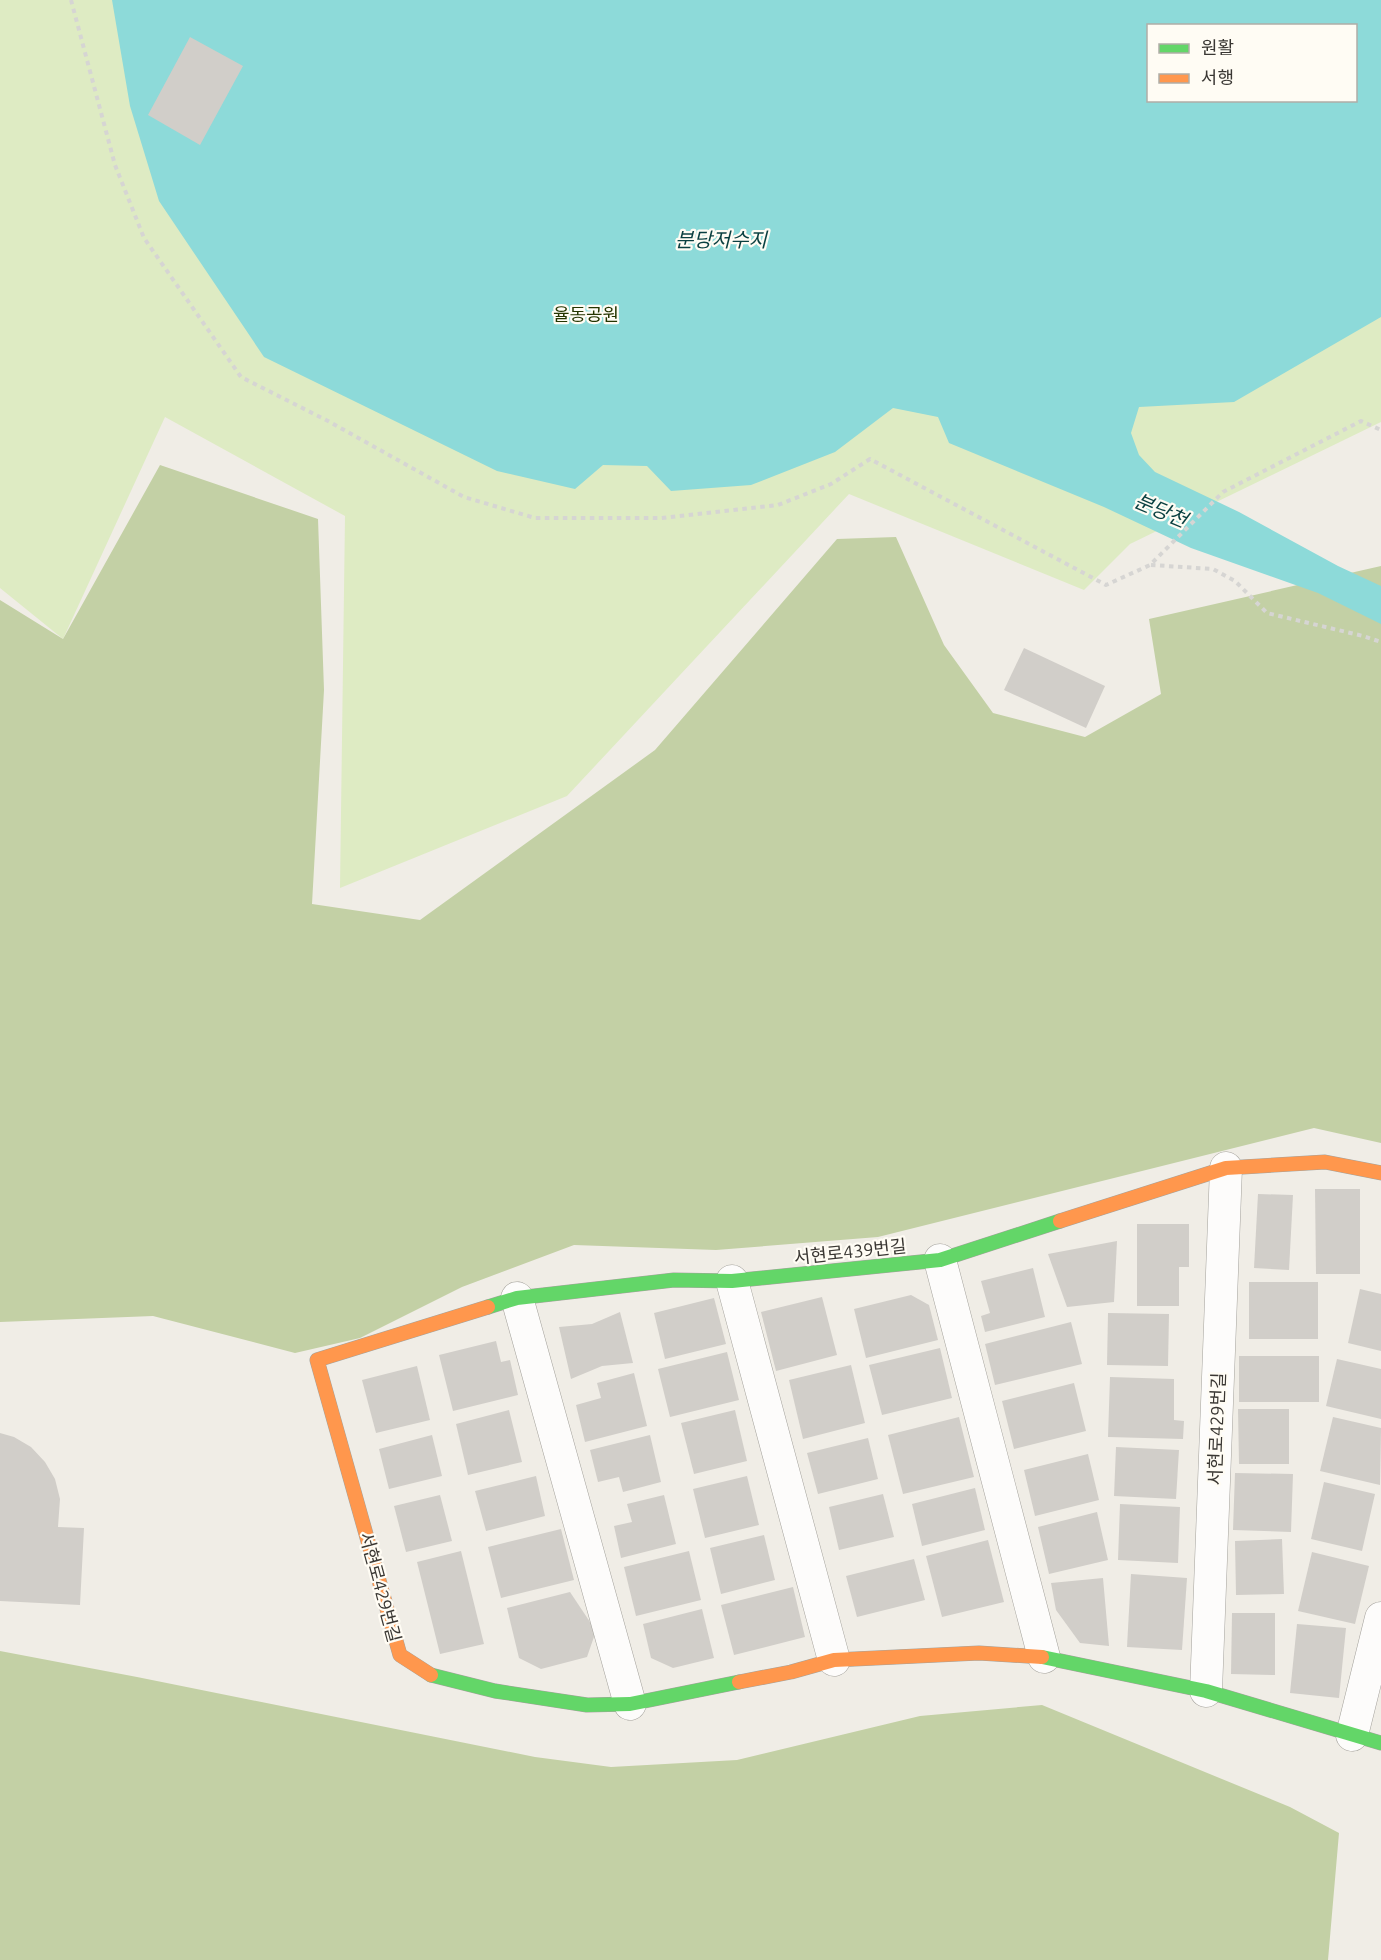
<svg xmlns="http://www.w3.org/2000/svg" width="1381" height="1960" font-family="Ubuntu,'Noto Sans KR',sans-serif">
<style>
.green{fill:#deebc3;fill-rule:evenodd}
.forest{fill:#c3d0a5}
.water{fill:#8ddad9;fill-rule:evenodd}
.building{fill:#d1cec9}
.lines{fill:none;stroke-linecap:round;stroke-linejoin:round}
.street-casing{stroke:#a4a29c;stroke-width:33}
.fast-casing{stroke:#a4a29c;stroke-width:15}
.slow-casing{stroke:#a4a29c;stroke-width:15}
.path{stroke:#d6d5d3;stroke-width:4;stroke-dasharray:4.5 4.5;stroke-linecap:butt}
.street{stroke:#fdfcfb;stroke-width:32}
.fast{stroke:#63d668;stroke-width:14}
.slow{stroke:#ff974d;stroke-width:14}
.labels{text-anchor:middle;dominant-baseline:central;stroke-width:4.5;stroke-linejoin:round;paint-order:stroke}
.park-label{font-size:18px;fill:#253500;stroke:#fffcf4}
.street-label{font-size:18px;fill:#3a3733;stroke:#fffcf4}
.water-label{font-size:20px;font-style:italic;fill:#093f40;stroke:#fffcf4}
</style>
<rect width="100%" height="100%" fill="#f0ede6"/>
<path class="green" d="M0,0H1381V422L1130,544L1084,590L849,494L567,796L340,888L345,516L165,417L63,639L0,588ZM1148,26H1356V100H1148Z"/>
<g class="forest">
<path d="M160,465L318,519L324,690L312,904L420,920L655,750L837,539L896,537L944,645L993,713L1085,737L1161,694L1149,619L1381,566V1143L1314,1128L878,1237L716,1250L574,1245L462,1287L360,1338L295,1353L153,1316L0,1322V600L63,639Z"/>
<path d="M0,1651L137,1677L535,1757L611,1767L737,1760L920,1716L1042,1705L1290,1807L1339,1833L1328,1960H0Z"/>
</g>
<path class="water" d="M112,0H1381V317L1234,402L1139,407L1131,433L1139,455L1155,472L1239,512L1338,566L1381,586V624L1318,593L1191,548L1104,507L949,443L938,417L893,408L835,452L751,485L671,491L647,466L603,465L575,489L497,471L264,357L159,201L130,106ZM1148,26H1356V100H1148Z"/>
<g class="building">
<path d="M190,37L243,66L200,145L148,115Z"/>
<path d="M1024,648L1105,686L1086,728L1004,690Z"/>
<path d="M1315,1189H1360V1274H1316Z"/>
<path d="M1258,1194L1293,1195L1289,1270L1254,1268Z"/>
<path d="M1137,1224H1189V1267H1179V1306H1137Z"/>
<path d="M1117,1241L1114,1302L1067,1307L1048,1254Z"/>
<path d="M1033,1268L1045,1317L985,1332L981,1316L990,1313L981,1281Z"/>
<rect x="1249" y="1282" width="69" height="57"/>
<path d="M1360,1289L1381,1294V1351L1348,1343Z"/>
<path d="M911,1295L929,1305L938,1340L866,1358L854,1309Z"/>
<path d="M822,1297L837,1355L776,1371L761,1312Z"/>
<path d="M714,1298L726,1344L665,1359L654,1313Z"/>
<path d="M620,1312L633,1363L602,1366L571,1379L559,1327L592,1324Z"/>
<path d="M1108,1313L1169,1314L1168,1366L1107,1365Z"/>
<path d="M1071,1322L1082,1364L995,1385L985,1344Z"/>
<path d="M496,1341L501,1362L510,1360L518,1395L453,1411L439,1355Z"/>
<path d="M940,1348L952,1398L882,1415L869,1365Z"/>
<path d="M727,1352L739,1400L670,1417L658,1369Z"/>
<rect x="1239" y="1356" width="80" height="46"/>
<path d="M1337,1359L1381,1369V1419L1326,1406Z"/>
<path d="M851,1365L865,1423L803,1439L789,1380Z"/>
<path d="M417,1366L430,1420L376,1433L362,1380Z"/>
<path d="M634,1373L647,1426L585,1442L576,1405L601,1398L597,1383Z"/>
<path d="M1110,1377L1174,1379V1420L1184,1421L1183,1439L1108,1437Z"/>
<path d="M1074,1383L1086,1431L1014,1449L1002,1401Z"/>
<path d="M1238,1409H1289V1464H1239Z"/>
<path d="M509,1410L522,1462L468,1475L456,1424Z"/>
<path d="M735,1410L747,1461L694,1474L681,1423Z"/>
<path d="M959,1417L974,1477L903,1494L888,1435Z"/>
<path d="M1333,1417L1381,1428L1380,1485L1320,1471Z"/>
<path d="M0,1433L14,1437L31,1447L45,1462L55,1479L60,1499L58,1527L84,1528L80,1605L0,1601Z"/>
<path d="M432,1435L442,1476L389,1489L379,1449Z"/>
<path d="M650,1435L661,1482L623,1492L619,1477L598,1482L590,1450Z"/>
<path d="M868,1438L878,1479L818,1494L807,1453Z"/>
<path d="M1116,1447L1179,1450L1176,1499L1114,1496Z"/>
<path d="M1088,1454L1099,1500L1035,1516L1024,1470Z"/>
<path d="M1235,1473L1293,1474L1291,1532L1233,1530Z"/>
<path d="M536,1476L545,1516L486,1531L475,1491Z"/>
<path d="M747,1476L759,1525L705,1538L693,1489Z"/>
<path d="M1324,1482L1375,1494L1362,1551L1311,1539Z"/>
<path d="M975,1488L985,1530L922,1546L912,1504Z"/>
<path d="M883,1494L894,1537L839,1550L829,1507Z"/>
<path d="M440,1495L452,1541L406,1552L394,1506Z"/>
<path d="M664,1495L676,1544L621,1558L614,1526L632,1522L627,1504Z"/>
<path d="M1120,1504L1180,1507L1178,1563L1118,1560Z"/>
<path d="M1097,1512L1108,1560L1049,1574L1038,1527Z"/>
<path d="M561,1529L574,1580L501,1598L488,1547Z"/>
<path d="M764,1535L775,1580L721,1594L710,1548Z"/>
<path d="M1282,1539L1284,1594L1236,1595L1235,1541Z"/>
<path d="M988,1540L1004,1602L942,1617L926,1556Z"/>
<path d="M461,1551L484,1644L440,1654L417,1562Z"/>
<path d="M689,1551L701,1600L636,1616L624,1567Z"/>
<path d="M1312,1552L1369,1566L1355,1624L1298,1611Z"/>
<path d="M914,1559L925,1600L857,1617L846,1576Z"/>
<path d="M1131,1574L1187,1578L1182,1650L1127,1647Z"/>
<path d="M1103,1578L1109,1646L1080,1643L1056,1610L1051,1583Z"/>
<path d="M793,1587L805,1637L734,1655L721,1605Z"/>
<path d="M570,1592L596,1631L587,1657L541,1669L519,1658L507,1608Z"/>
<path d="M702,1609L714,1658L673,1668L651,1658L643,1624Z"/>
<path d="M1232,1613H1275V1675L1231,1674Z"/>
<path d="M1297,1624L1346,1628L1339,1698L1290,1693Z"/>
</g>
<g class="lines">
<g class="street-casing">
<g id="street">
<path d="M940,1260L1044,1657"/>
<path d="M732,1281L834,1660"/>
<path d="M517,1298L630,1704"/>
<path d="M1206,1691L1226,1168"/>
<path d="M1352,1735L1381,1618"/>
</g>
</g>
<g class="fast-casing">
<g id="fast">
<path d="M488,1307L517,1298L674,1280L732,1281L940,1260L1060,1221"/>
<path d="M1042,1657L1206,1691L1381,1743"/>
<path d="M431,1675L495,1691L587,1705L630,1704L739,1682"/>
</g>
</g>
<g class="slow-casing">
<g id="slow">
<path d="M1060,1221L1226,1168L1325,1162L1381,1173"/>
<path d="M431,1675L400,1655L317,1360L488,1307"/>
<path d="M739,1682L791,1672L834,1660L979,1653L1042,1657"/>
</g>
</g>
<g class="path">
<path d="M71,0L115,165L144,238L241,377L328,421L464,497L535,518H661L778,505L831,484L870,459L1106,585L1150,565L1223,492L1361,421L1381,430"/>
<path d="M1151,565L1213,569L1235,581L1267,613L1363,636L1381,642"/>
</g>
<use href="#street" class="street"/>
<use href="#fast" class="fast"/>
<use href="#slow" class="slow"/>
</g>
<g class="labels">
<g class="park-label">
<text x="586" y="314">율동공원</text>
</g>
<g class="street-label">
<text transform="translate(850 1251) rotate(-6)">서현로439번길</text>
<text transform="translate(1216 1429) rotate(-88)">서현로429번길</text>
<text transform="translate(381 1587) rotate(75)">서현로429번길</text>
</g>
<g class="water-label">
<text x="721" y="239">분당저수지</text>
<text transform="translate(1161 510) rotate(23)">분당천</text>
</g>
</g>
<rect x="1147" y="24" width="210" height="78" fill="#fffcf4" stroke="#b0ada7" stroke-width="1.5"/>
<rect x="1159" y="44" width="30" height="9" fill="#63d668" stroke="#b0ada7" stroke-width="1.5"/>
<text x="1201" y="54" font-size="18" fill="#3a3733">원활</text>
<rect x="1159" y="74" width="30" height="9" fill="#ff974d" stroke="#b0ada7" stroke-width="1.5"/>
<text x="1201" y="84" font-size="18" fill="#3a3733">서행</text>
</svg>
